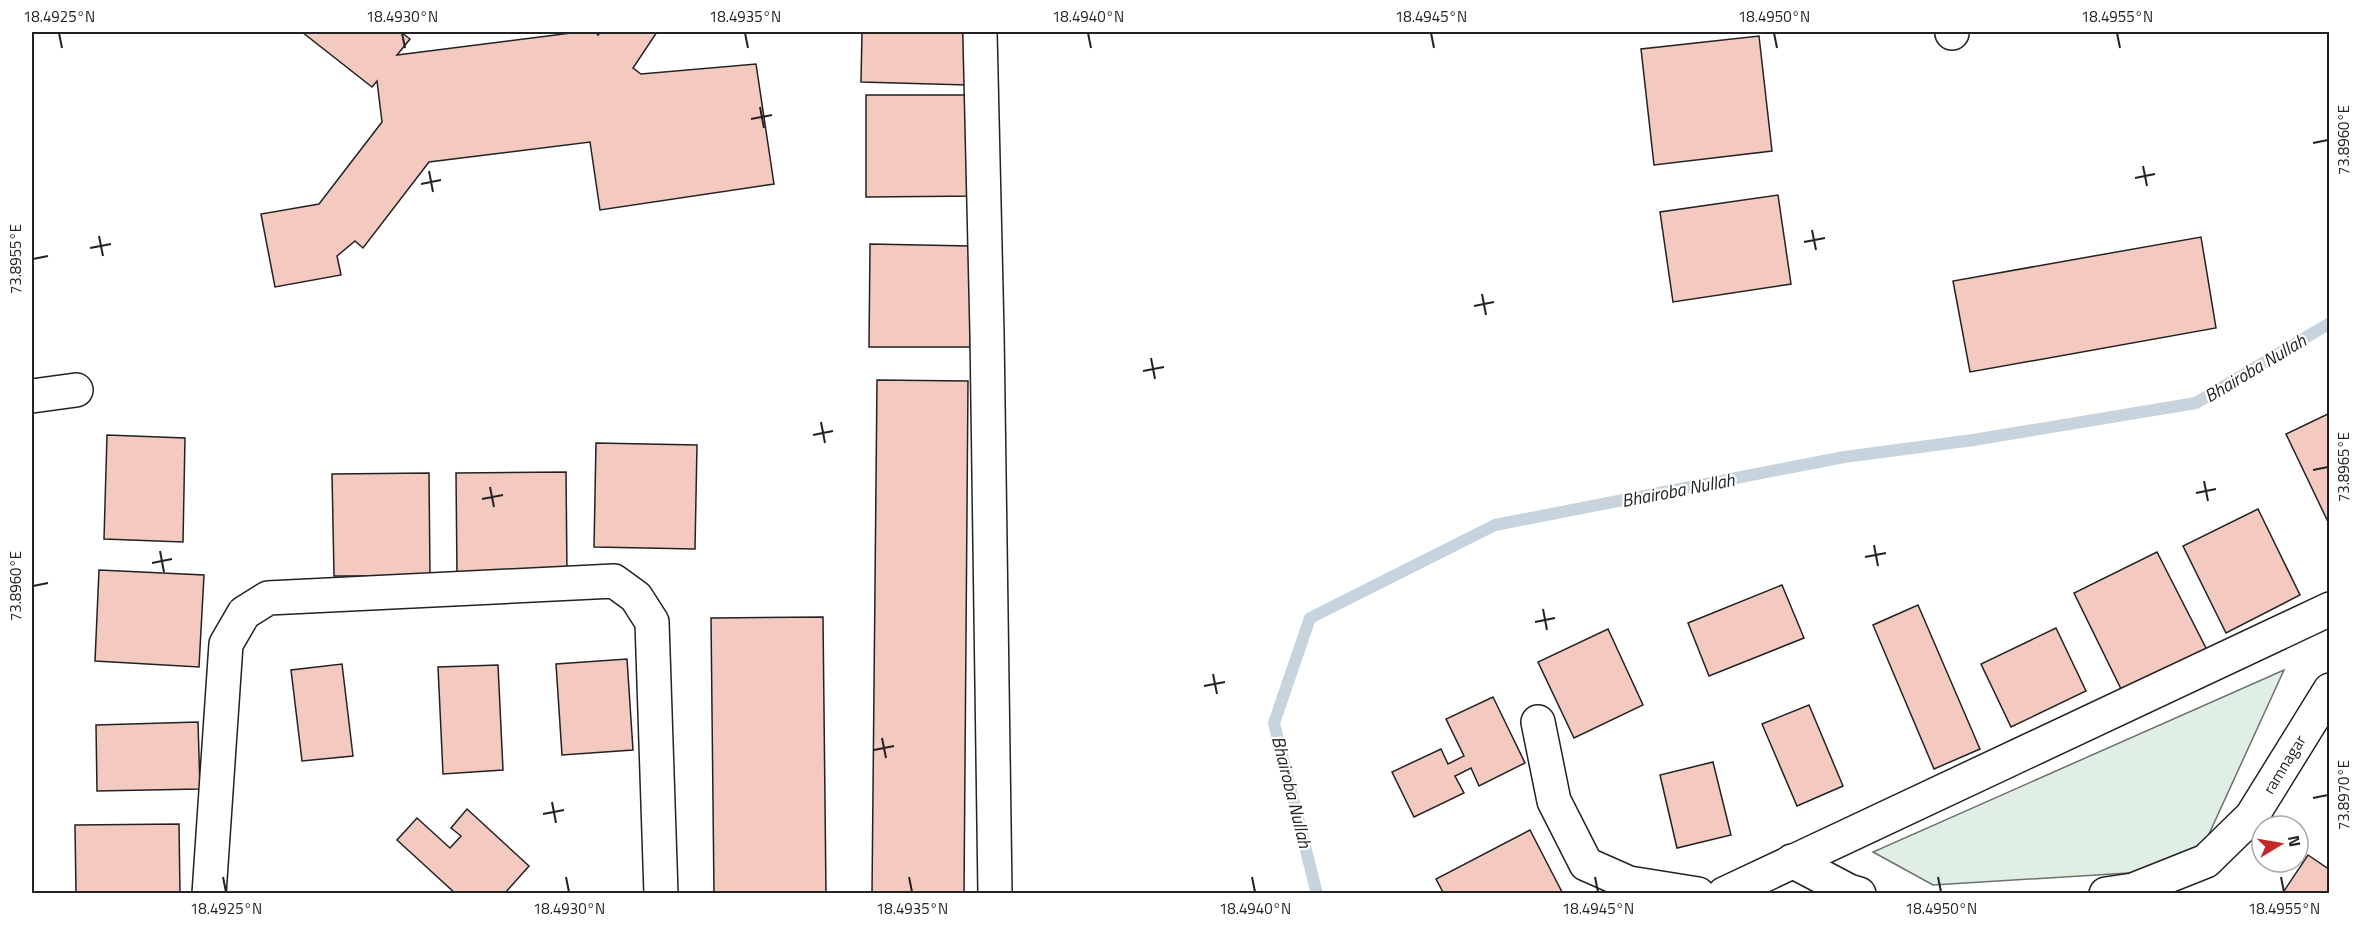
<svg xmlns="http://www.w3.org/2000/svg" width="2361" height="925" font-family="'Titillium Web',sans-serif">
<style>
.green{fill:#e0efe3;stroke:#6f6f6f;stroke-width:1.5}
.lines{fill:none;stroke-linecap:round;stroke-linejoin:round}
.stream{stroke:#c7d3dd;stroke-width:12}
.building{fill:#f3c9c0;stroke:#222;stroke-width:1.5}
.minor-casing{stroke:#222;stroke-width:36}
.minor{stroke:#fff;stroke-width:33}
.ticks{fill:none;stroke:#222;stroke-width:2}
.labels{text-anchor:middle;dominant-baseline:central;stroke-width:4.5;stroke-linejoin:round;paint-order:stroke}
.street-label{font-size:16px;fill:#222;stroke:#fff}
.water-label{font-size:18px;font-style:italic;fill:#222;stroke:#fff}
.neatline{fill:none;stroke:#222;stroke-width:2}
.ticks-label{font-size:15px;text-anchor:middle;fill:#222}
</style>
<rect width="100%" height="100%" fill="#fff"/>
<path class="green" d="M2284,670L2193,869L1933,885L1873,852Z"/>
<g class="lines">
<path class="stream" d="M1317,894L1274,723L1310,618L1495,525L1844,457L1973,440L2196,403L2330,323"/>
</g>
<g class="building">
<path d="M302,32H401L410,39L397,55L579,32H596L598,35L601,32H657L633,68L641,74L756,64L774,184L600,210L590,142L429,162L363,248L355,241L337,256L341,275L275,287L261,214L319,204L382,122L377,81L372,87Z"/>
<path d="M862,32H968L967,85L861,82Z"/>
<path d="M1759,36L1772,151L1654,165L1641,49Z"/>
<path d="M866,95H980L981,196L866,197Z"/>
<path d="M1778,195L1791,284L1673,302L1660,212Z"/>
<path d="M2201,237L2216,328L1970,372L1953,281Z"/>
<path d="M870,244L970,246V347H869Z"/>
<path d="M877,380L968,381L964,894H872Z"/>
<path d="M2330,413V526L2286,434Z"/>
<path d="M107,435L185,438L183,542L104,539Z"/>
<path d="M596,443L697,445L695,549L594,547Z"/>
<path d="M566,472L567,573L457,575L456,473Z"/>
<path d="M429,473L430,576H334L332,474Z"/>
<path d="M2258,509L2300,595L2226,633L2183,546Z"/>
<path d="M2157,552L2209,654L2125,697L2074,593Z"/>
<path d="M99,570L204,575L199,667L95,661Z"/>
<path d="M1782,585L1804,638L1709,676L1688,623Z"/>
<path d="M1918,605L1980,749L1934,769L1873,625Z"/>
<path d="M823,617L826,894H714L711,618Z"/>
<path d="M2056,628L2086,691L2011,727L1981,664Z"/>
<path d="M1608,629L1643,705L1574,738L1538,662Z"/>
<path d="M627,659L633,750L562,755L556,664Z"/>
<path d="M342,664L353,756L302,761L291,670Z"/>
<path d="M498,665L503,770L443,774L438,667Z"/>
<path d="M1493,697L1525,763L1479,786L1471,768L1455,776L1464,793L1414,817L1392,772L1441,749L1448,764L1464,756L1446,719Z"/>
<path d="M1809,705L1843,786L1797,806L1762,724Z"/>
<path d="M198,722L200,789L97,791L96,725Z"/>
<path d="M1713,762L1731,835L1677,848L1660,775Z"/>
<path d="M467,809L529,866L504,894H456L397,840L417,818L450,848L461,836L451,828Z"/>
<path d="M179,824L180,894H76L75,825Z"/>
<path d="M1530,830L1563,894H1444L1436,879Z"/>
<path d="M2308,855L2330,870V894H2282Z"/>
</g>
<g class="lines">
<g class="minor-casing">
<g id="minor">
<path d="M980,32L987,333L995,894"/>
<path d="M1952,32V33"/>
<path d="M32,396L76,390"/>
<path d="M1538,722L1554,801L1586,864L1629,883L1698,894"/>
<path d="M1792,861L1849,891L1859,894"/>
<path d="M209,894L226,644L244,613L268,598L614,581L636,597L652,622L661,894"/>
<path d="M1724,894L2330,609"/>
<path id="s1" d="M2106,894L2133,890L2206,861L2252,816L2330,690"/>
</g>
</g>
<use href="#minor" class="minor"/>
</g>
<path class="ticks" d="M59,33L62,48M402,33L405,48M745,33L748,48M1088,33L1091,48M1431,33L1434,48M1774,33L1777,48M2117,33L2120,48M760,107L764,128M751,119L772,115M2313,143L2328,140M2143,166L2147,186M429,171L433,192M2135,178L2155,174M421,184L441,180M1812,230L1816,250M99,236L103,256M1804,242L1825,238M90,248L111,244M33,259L48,256M1482,294L1486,315M1474,306L1494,302M1151,358L1155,379M1143,371L1164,367M821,422L825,443M813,435L833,431M2313,470L2328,467M2204,481L2208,501M490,487L494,507M2196,493L2216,489M482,499L503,495M1874,545L1878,566M160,551L164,572M1865,557L1886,553M152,563L172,559M33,586L48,583M1543,609L1547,630M1535,622L1555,618M1213,674L1217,694M1204,686L1225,682M882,738L886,758M874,750L894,746M2313,798L2328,795M552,802L556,823M543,814L564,810M223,877L226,892M566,877L569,892M909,877L912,892M1252,877L1255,892M1595,877L1598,892M1938,877L1941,892M2281,877L2284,892"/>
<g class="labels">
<g class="street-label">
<text stroke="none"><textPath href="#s1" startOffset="231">ramnagar</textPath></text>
</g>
<g class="water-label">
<text transform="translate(2255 368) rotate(-31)">Bhairoba Nullah</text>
<text transform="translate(1678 490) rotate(-11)">Bhairoba Nullah</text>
<text transform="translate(1292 792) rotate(76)">Bhairoba Nullah</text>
</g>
</g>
<rect width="2361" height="925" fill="none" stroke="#ffffff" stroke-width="66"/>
<g transform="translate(2280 844) rotate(79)"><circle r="28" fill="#ffffff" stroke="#a7a7a7" stroke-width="1.5"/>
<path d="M0-4.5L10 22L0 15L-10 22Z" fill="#c62828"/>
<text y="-9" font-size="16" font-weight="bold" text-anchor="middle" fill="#222222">N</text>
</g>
<rect x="33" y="33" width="2295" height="859" class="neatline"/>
<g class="ticks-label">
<text x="59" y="22">18.4925°N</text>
<text x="402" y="22">18.4930°N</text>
<text x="745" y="22">18.4935°N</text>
<text x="1088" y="22">18.4940°N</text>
<text x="1431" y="22">18.4945°N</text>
<text x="1774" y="22">18.4950°N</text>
<text x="2117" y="22">18.4955°N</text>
<text transform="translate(2344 140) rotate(-90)" y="5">73.8960°E</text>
<text transform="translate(16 259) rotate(-90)" y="5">73.8955°E</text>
<text transform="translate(2344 467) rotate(-90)" y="5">73.8965°E</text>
<text transform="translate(16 586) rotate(-90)" y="5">73.8960°E</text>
<text transform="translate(2344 795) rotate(-90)" y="5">73.8970°E</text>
<text x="226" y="914">18.4925°N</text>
<text x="569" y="914">18.4930°N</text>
<text x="912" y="914">18.4935°N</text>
<text x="1255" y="914">18.4940°N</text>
<text x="1598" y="914">18.4945°N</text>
<text x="1941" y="914">18.4950°N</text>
<text x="2284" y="914">18.4955°N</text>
</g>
</svg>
